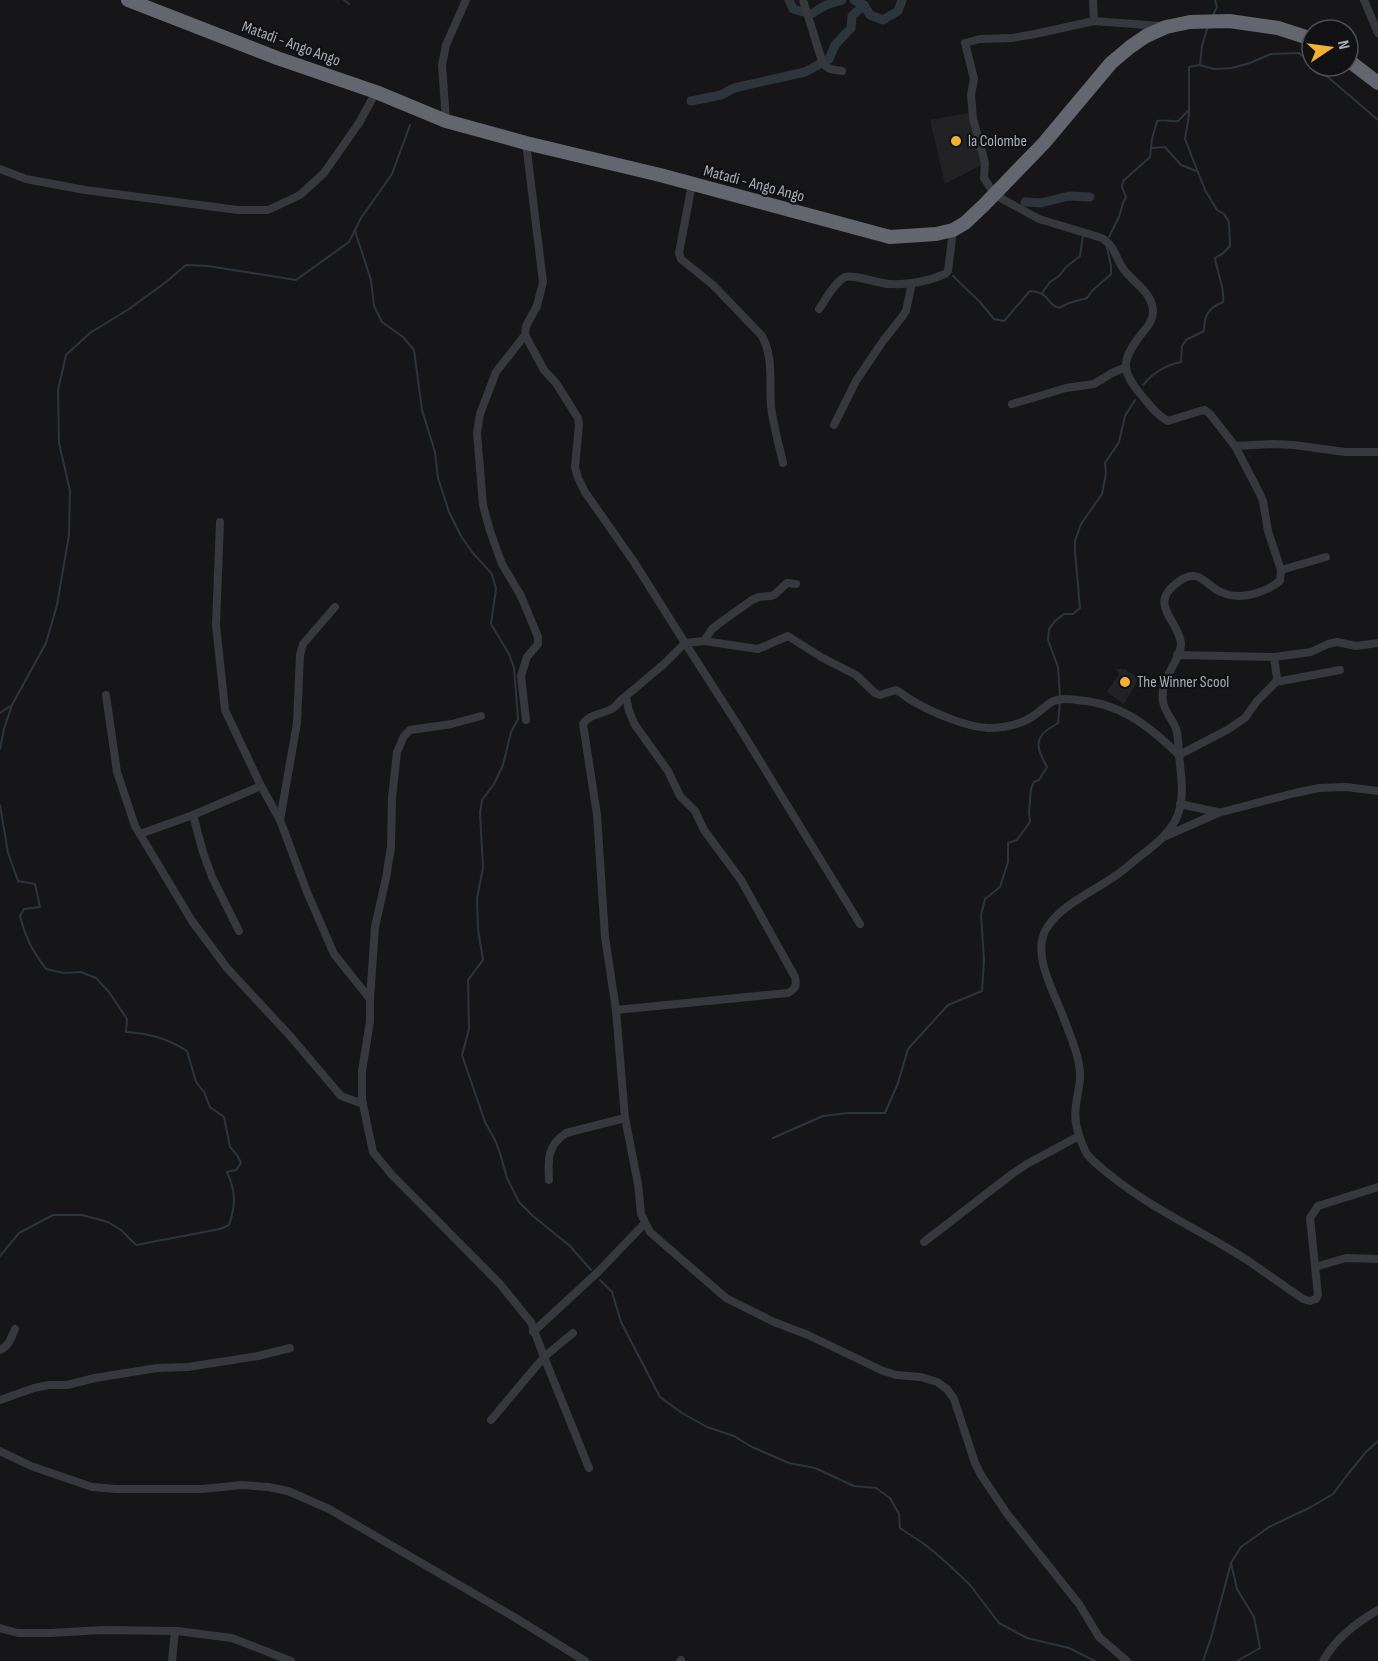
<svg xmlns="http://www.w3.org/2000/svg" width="1378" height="1661" font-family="'Sofia Sans Condensed',sans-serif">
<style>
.built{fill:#222225}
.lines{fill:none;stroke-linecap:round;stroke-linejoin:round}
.stream{stroke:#2c353c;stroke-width:2}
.canal{stroke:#2c353c;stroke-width:9}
.street{stroke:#37383d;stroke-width:8}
.highway{stroke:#63666e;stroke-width:14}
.poi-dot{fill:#f2b134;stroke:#111113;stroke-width:2}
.labels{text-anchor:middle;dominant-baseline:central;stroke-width:4.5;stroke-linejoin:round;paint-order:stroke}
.street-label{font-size:16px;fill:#a8adb8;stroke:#111113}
.poi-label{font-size:16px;fill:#a8adb8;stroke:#111113;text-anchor:start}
</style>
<rect width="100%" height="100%" fill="#161618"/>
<g class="built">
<path d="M968,113L985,163L945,184L930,120Z"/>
<path d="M1116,669H1126L1128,672L1139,678L1124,704L1107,692L1119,674Z"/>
</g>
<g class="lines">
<g class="stream">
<path d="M344,0L349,4"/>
<path d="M1213,15L1217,7L1215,0"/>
<path d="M1208,26L1202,46L1200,65L1214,69L1232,68L1250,63L1271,54L1299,53L1312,64"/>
<path d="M1315,66L1378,120"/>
<path d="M1152,148L1165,147L1181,165L1196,171"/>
<path d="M355,231L371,280L374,306L382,322L403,337L414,350L422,410L435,452L438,478L449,512L461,536L472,552L492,574L496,589L491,624L509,654L514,668L518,719L511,732L503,765L494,784L482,800L480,813L483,868L477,898L478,929L483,960L468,980L469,1029L462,1055L485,1122L495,1140L500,1153L507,1178L519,1202L533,1216L570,1246L591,1270"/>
<path d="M1109,237L1119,217L1123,203L1126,197L1122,187L1123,181L1150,157L1152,139L1157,121C1164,119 1171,122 1178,121L1189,110"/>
<path d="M953,276L980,302L994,319L1004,321L1030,291C1052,293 1045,304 1059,308L1069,303L1087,298L1092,291L1111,274V266L1107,247"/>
<path d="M1042,293L1050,282L1059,276L1066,267L1080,256L1083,236"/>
<path d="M1143,385C1153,373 1165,365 1181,362L1182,346L1186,340L1204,331C1204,316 1208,308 1223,302C1225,287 1217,273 1215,258L1222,254L1230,246L1229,222L1224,214L1217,210L1205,190L1185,139L1189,115V67L1200,65"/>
<path d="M1060,697L1058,667L1048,640L1049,629L1055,621L1064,614H1073L1080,608L1075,552V541L1081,524L1102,494L1106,473L1105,463L1119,442L1125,416L1135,400"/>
<path d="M0,713L12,705"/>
<path d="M0,749L4,729L12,705L46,643L57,605L69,535L70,491L59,443L58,390L66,355L90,333L129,309L166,282L186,265L208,266L296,280L349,242L361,218L392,174L410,125"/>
<path d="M0,805L8,853L18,881L35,884L40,907L24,909L20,916C26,939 32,950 46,969L64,973L81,972L96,978L109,992L127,1019L126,1032C147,1033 169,1039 187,1051L196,1082L204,1092L210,1107L224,1117L230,1147L237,1155L241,1163L236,1170L227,1172C236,1192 236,1204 229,1225L220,1229L136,1245L121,1230L108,1222L82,1215H53L19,1233L0,1256"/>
<path d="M773,1138L823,1116L848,1113H885L898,1083L908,1049L948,1005L982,991L984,960L981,915L985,899L1000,887L1008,862V843L1017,840L1030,822L1029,812L1031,789L1034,782L1039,780L1047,767C1042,758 1034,745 1042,735C1045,730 1054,726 1058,723L1060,702"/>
<path d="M600,1280L612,1292L621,1322L660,1397L682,1413L707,1427L734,1436L752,1447L789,1463L815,1468L854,1486L876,1488L890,1498L899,1514L900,1528L927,1546L948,1564L970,1585L999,1623L1027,1638L1069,1648L1095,1661"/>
<path d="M1203,1661L1211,1638L1231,1563"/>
<path d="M1237,1661L1260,1648L1254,1617L1237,1589L1231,1563L1241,1547L1269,1527L1311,1507L1333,1494L1348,1474L1366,1452L1378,1441"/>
</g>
<g class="canal">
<path d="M789,0L793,9L811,14L826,5L842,0"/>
<path d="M854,0L864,5L870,15L883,20L898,11L902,0"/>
<path d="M691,101L721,95L734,88L805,72L829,59L835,45L851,28L852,16L864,5"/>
<path d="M1025,202L1041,203L1069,196L1090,197"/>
</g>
<g class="street">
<path d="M803,0L823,64L830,69L842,71"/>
<path d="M1093,0L1094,21"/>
<path d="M1364,0L1378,33"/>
<path d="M1160,26L1094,21L1035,34L1012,38L980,39L965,43L974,79L971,95L973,118L985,163L984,178L995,195L1039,219L1102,238C1117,248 1115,259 1125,271C1135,284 1153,293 1153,312C1153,320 1148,326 1143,332C1122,359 1119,369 1142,396C1150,405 1157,416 1168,421L1200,411L1205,410L1210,414L1235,446L1260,494L1263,501L1268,531L1281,570L1280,581C1264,593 1240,601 1221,592C1206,586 1200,568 1181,580C1145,604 1178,618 1181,643C1182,659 1159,679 1163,701C1164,712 1173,719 1176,729C1179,737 1178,746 1179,755C1181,776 1186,801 1175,821C1168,834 1158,842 1147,851C1137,858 1128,867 1118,874C1095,891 1065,902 1048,926C1029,952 1055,993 1064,1019C1071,1037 1081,1060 1080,1079C1078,1100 1071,1113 1079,1135C1081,1141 1084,1149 1087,1154C1093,1162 1103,1169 1110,1175C1152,1209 1202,1231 1247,1260C1266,1273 1284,1286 1303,1299L1310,1301L1316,1299L1318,1295L1310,1218L1318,1206L1378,1187"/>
<path d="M446,121L442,65L446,45L466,0"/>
<path d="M526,143L543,282L537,306L526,326L525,335L544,370L556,383L578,418L579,425L575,467L578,478L585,492L634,562L685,643L664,664L620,701C618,703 616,707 613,708C603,715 590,713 583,724L597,815L605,937L616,1010L625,1118L638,1184L641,1214L650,1232L726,1298L774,1322L808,1335L883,1371L896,1375L921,1377L937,1382L947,1389L954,1399L975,1463L981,1475L1008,1515L1079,1604L1099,1637L1127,1661"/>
<path d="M0,169L26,179L85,190L238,210H268L300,195L324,173L359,123L376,92"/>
<path d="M692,184L679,253L681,259L713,285L762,336C774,358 769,382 771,406C773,425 779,444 783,463"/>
<path d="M819,309C826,299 834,283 845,277C853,274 879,284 891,284C908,285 929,281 945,274L948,271L953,230"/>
<path d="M525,335L496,372L480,414L477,433L483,505L490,531L502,564L521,596L538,637V644L527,657L521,676L526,720"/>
<path d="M1012,404L1066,388L1094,384L1112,373L1126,367"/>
<path d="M834,425L856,381L883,341L902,317L906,311L912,283"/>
<path d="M1235,446L1274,444L1294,445L1345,452H1378"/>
<path d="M220,522L216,625L225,710L261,786"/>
<path d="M1281,570L1326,557"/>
<path d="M704,641L712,629L721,622L752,600L759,597L771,596L774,595L787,583L796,584"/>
<path d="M1177,655L1274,657L1311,652L1328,644L1337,642L1356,646L1378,643"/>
<path d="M1276,682L1340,670"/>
<path d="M106,695L117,772L135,826L192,921L227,968L291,1037L341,1096L363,1104"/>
<path d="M481,716L452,724L410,730L404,736L397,752L392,798L391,847L386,878L375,927L370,999V1021L362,1071V1100L373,1152L392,1175L500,1284L525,1315L531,1322L544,1357L491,1420"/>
<path d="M1180,804L1217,812"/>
<path d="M280,820L297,723L300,655L303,644L335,607"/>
<path d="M140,834L193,815"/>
<path d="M1166,836L1218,813L1295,793L1319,788L1346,787L1378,791"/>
<path d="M860,924L739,727L685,643L704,641L758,649L788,636L821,657L856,675L875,693L880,695L896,690C902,693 906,697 911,700C931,712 966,727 988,728C1005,728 1023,724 1036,714C1042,710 1048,703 1054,701C1061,698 1070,699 1077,700C1121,703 1149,726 1179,755L1227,730L1245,718L1257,701L1276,682L1277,678L1274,657"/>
<path d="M239,931L212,877L203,852L193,815L261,786L280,820L307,892L334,954L370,999"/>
<path d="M616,1010L788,993C795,989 797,986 795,977L741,880L704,830L695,811L680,796L668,771L635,725L629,711L626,697"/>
<path d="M549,1180C548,1159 547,1146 566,1133L625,1118"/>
<path d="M924,1242L1012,1174L1027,1164L1079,1136"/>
<path d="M1315,1267L1346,1258L1378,1259"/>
<path d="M533,1332L599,1271L645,1223"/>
<path d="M573,1333L544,1357L589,1468"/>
<path d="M0,1350C9,1346 11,1338 15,1329"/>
<path d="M0,1400L34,1388L49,1385H67L95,1378L157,1368L188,1367L258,1356L290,1348"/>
<path d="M0,1451L31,1466L92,1487L116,1489H202L242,1485L268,1487L288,1491L329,1509L514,1617L585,1661"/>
<path d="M0,1628L18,1633H50L102,1630L177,1631L232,1638L291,1661"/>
<path d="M172,1661L175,1631"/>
<path d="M680,1661L681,1660"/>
<path d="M1323,1661C1336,1638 1356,1623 1378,1610"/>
</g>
<g class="highway">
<path d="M128,0L277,58L376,92L446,121L526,143L660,175L890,237L936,234L953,230L965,223L984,205L1044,143L1111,63L1130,47L1146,36L1166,27L1190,22L1229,21L1278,28L1312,39"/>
<path d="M1348,60L1378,83"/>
</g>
</g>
<g class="poi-dot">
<circle cx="956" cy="141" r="6"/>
<circle cx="1125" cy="682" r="6"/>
</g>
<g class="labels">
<g class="street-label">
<text transform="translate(291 44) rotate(20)">Matadi - Ango Ango</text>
<text transform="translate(754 184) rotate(15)">Matadi - Ango Ango</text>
</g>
<g class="poi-label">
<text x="968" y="141">la Colombe</text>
<text x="1137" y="682">The Winner Scool</text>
</g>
</g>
<g transform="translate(1330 48) rotate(77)"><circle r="28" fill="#111113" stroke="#4d4f55" stroke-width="1.5"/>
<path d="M0-4.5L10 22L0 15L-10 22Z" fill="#f2b134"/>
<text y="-9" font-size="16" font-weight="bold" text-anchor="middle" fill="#a8adb8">N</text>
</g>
</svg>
